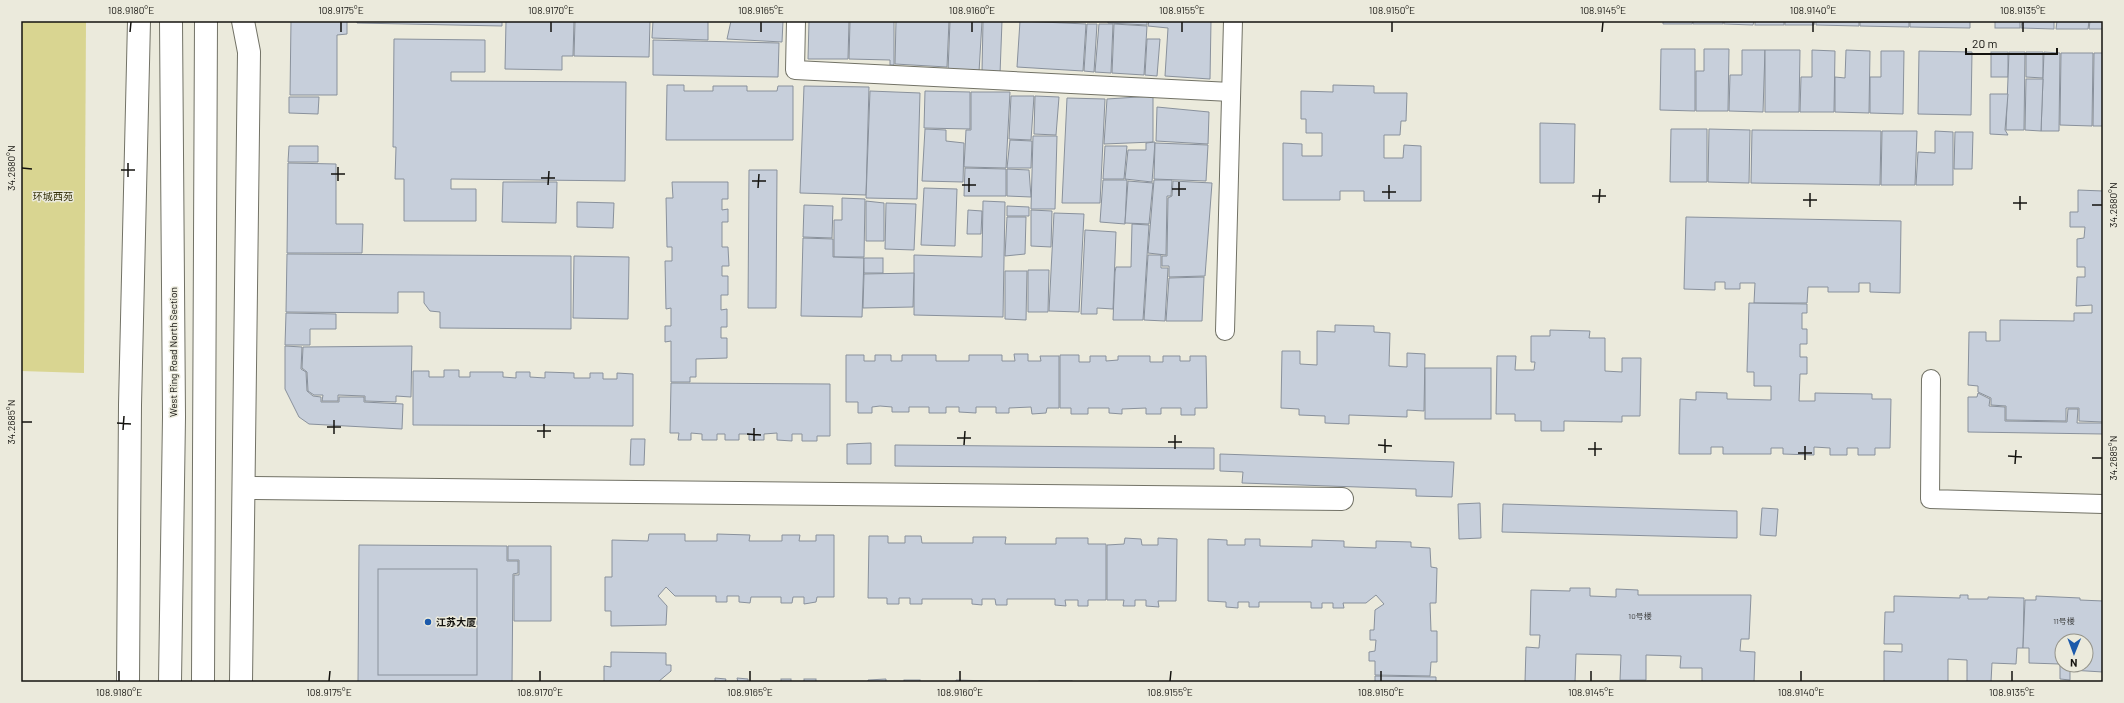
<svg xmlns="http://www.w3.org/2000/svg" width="2124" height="703" font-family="Barlow,'Noto Sans SC',sans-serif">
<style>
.green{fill:#d9d591}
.building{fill:#c7cfdb;stroke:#89919c;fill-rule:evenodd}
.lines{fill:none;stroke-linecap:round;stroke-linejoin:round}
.lane-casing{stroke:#727266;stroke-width:20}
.street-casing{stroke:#727266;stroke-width:24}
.primary-casing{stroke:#727266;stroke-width:24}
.lane{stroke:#fff;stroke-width:18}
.street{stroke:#fff;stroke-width:22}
.primary{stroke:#fff;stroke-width:22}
.ticks{fill:none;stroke:#14130f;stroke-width:1.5}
.poi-dot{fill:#1c5aab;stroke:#ebeadc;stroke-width:1.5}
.labels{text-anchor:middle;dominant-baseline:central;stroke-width:3;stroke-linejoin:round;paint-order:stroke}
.number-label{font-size:8px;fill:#414242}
.park-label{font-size:10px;fill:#322f08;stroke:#ebeadc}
.street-label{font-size:10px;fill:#14130f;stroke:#ebeadc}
.poi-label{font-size:10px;font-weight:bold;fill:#14130f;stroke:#ebeadc;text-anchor:start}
.neatline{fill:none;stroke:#14130f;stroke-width:1.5}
.ticks-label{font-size:10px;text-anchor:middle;fill:#14130f}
</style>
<rect width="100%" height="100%" fill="#ebeadc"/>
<path class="green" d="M21,21H86L84,373L21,371Z"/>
<g class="building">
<path d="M291,21H347V34L337,35V95H290Z"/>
<path d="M357,21H502V26L357,23Z"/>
<path d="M506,21H574L573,56H562V70L505,69Z"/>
<path d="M575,21H650L649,57L574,56Z"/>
<path d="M653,21H708V40L652,38Z"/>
<path d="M731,21H783L782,42L727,39Z"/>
<path d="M809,21H849L848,59H808Z"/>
<path d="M850,21H894V65H890V60L849,59Z"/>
<path d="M896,21H949L947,67L895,64Z"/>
<path d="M950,21H982L979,72L948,71Z"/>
<path d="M983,21H1002L1000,74L982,72Z"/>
<path d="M1020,21L1086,24L1083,71L1017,67Z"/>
<path d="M1108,21H1147V25L1108,23Z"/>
<path d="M1149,21H1211L1210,79L1165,76L1168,28L1148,26Z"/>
<path d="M1663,21H1693L1692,24H1663Z"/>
<rect x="1693" y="21" width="30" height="3"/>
<path d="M1724,21H1754L1753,25L1724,24Z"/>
<rect x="1755" y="21" width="29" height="4"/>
<path d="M1785,21H1815L1814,25H1785Z"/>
<path d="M1816,21H1859V26L1816,25Z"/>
<path d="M1860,21H1909V27L1860,26Z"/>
<path d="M1910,21H1970V28L1910,27Z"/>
<rect x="1995" y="21" width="25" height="7"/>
<path d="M2022,21H2054V29L2021,28Z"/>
<path d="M2057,21H2089L2088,29H2056Z"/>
<path d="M2090,21H2103V29H2089Z"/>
<path d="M1087,24H1097L1094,72L1084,71Z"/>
<path d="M1099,24H1113L1111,73L1095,72Z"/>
<path d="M1114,24L1147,26L1144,75L1112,73Z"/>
<path d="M394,39L485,40V72H451V81L626,82L625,181L451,179V189H476V221H404V179H395L396,147H393Z"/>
<path d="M1147,39H1160L1157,76L1145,75Z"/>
<path d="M653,40L779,43L778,77L653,75Z"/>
<path d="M1661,49H1695V111L1660,110Z"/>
<path d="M1704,49H1729L1728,111H1696V71H1704Z"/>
<path d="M1742,50H1765L1763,112L1729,111L1730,75H1742Z"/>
<path d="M1765,50H1800L1799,112H1765Z"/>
<path d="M1812,50L1835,51L1834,112H1800L1801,77H1812Z"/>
<path d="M1846,50L1870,51L1869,113L1835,112V77L1845,78Z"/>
<path d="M1881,51H1904L1903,114L1870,113V77H1881Z"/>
<path d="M1919,51L1972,52L1971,115L1918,114Z"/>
<rect x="1991" y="52" width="17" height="25"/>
<path d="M2009,52H2025L2024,130H2006Z"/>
<path d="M2026,52H2043V78L2026,77Z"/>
<path d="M2044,52L2060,53L2059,131H2041Z"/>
<path d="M2061,53H2093L2092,126L2060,125Z"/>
<path d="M2094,53H2103V126H2093Z"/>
<path d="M2026,79H2043L2041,131L2025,130Z"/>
<path d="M667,85H684V91H713V86H747V91H777L778,86H793V140H666Z"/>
<path d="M1333,85L1374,86V93H1407L1406,121H1401L1400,135H1384V158H1403L1404,145L1421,146V201H1364V191H1340V200H1283V143L1302,144V156H1322V133H1306V119H1301V91L1333,92Z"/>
<path d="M804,86L869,87L866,195L800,193Z"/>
<path d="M870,91L920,93L917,199L866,198Z"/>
<path d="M925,91L970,92V129L924,128Z"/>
<path d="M971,92H1010L1006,168L964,167L966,130H971Z"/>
<path d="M1990,94H2008L2005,130L2008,135L1990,134Z"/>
<path d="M1011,96H1034L1031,140L1009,139Z"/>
<path d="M1035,96L1059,97L1056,135L1034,134Z"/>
<path d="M1153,96V142L1104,144L1107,99Z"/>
<path d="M289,97H319L318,114L289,113Z"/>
<path d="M1067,98L1105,99L1100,203H1062Z"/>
<path d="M1157,107L1209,112L1208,144L1156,141Z"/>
<path d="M1540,123L1575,124L1574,183H1540Z"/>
<path d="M925,129L946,130V141L964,143L963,182L922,181Z"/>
<path d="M1671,129H1707V182H1670Z"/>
<path d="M1709,129L1750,130L1749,183L1708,182Z"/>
<path d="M1752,130L1881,131L1880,185L1751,183Z"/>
<path d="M1882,131H1917L1915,185H1881Z"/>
<path d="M1935,131L1953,132V185H1916L1918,152L1935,153Z"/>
<path d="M1955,132H1973L1972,169H1954Z"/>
<path d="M1033,136H1057L1055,209H1031Z"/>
<path d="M1010,140L1032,141L1031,168H1007Z"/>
<path d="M1155,142L1152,182L1125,179L1128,150H1146V143Z"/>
<path d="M1155,143L1208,145L1206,181L1154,179Z"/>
<path d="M289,146H318V162H288Z"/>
<path d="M1105,146H1127L1124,179H1103Z"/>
<path d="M288,163L336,164V224H363L362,253H287Z"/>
<path d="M965,168L1006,169V196H964Z"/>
<path d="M1007,169L1029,170L1031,197L1007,196Z"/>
<path d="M749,170H777L776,308H748Z"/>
<path d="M1103,180H1127L1125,224L1100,222Z"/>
<path d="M1154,180H1172L1171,196H1167L1166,255L1148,253Z"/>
<path d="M1128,181L1153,183L1149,224L1125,223Z"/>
<path d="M1173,181L1212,183L1205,276L1169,277V266H1162V256H1167L1168,198L1172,196Z"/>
<path d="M503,182H557L556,223L502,222Z"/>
<path d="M672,182H728V199H722V210L728,209V222H722V247H728L729,266H722V276H728V295H721V310L727,309V327H721V338H727V358L696,359V377H690V382H671V341L665,342V326H671V308L666,309L665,261H672V247H667L666,198H673Z"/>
<path d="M924,188L957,189L955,246L921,245Z"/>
<path d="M2078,190L2103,191V422L2079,421V408H2066V421L2006,420V406L1991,405V398L1978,392V386L1968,385L1969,332H1986V341H2000V320L2074,321V313H2092V305L2076,306L2077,277H2085V267H2077V239L2084,238L2085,227H2070V212H2078Z"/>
<path d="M842,198L865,199L864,257H834V220H842Z"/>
<path d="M866,201L884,203V241H866Z"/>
<path d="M983,201L1005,202L1003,317L914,315V255L982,257Z"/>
<path d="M577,202L614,203L613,228L577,227Z"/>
<path d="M886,203L916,204L914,250L885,249Z"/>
<path d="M804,205L833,206L832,238L803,237Z"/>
<path d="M1007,206L1029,207V216H1007Z"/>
<path d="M968,210L982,211L981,234H967Z"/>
<path d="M1031,210L1052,211L1051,247L1031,246Z"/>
<path d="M1054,213L1084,214L1079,312L1049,311Z"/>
<path d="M1007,217H1026L1025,254L1005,256Z"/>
<path d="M1686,217L1901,221L1900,293L1870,292V283H1859V292H1828V287H1808L1807,303H1754L1755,283H1740V289H1725V282H1715V290L1684,289Z"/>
<path d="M1132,224L1149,225L1143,320H1113L1115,272L1116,267H1131Z"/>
<path d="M1085,230L1116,232L1113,309L1097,308V314H1081Z"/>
<path d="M803,238L833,239V257L864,258L862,317L801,316Z"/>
<path d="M287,254L571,256V329L440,328V312L430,311L424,303V292H398V313L286,312Z"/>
<path d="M1148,255H1161V268H1168L1165,321L1144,320Z"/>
<path d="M574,256L629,257L628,319L573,318Z"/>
<rect x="864" y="258" width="19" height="15"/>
<path d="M1028,270H1049L1048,312H1028Z"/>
<path d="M1005,271H1027L1026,320L1005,319Z"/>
<path d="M914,273L913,307L863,308L864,274Z"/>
<path d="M1204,277L1202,321H1166L1169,278Z"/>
<path d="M1749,303L1807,304V313H1802V329H1807V344H1800V357H1807V374H1800L1799,401H1815V393L1872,394V399H1891L1890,448H1875V455H1858V448H1847V455H1830V448L1814,447V455L1783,454V448H1771V454H1723V447H1711V454H1679L1680,399L1696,400V392L1727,393V399L1771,400V386H1754V372H1747Z"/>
<path d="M286,313L336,314V329H310V345H285Z"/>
<path d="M1335,325L1374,326V332L1390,333L1389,366L1407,367V353L1425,354L1424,411L1407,410V417L1349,415V424L1325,423V416L1299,415V409L1281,408L1282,351H1300V364L1317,365V331L1335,332Z"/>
<path d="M1550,330L1590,331L1589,338H1605V371L1622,372V358H1641L1640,416H1622V422L1564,421V431H1541V421H1515V414H1496L1497,356H1516L1515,370H1534L1535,362H1531V336H1550Z"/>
<path d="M285,346L302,347L301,369L306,372L307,391L313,396L321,397V402H339V397H364V402L403,404L402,429L309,424L299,417L285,389Z"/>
<path d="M412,346L411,397L396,396V402L365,401V396L338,395V401H322L323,395H314L308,391L307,372L302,368L303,347Z"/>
<path d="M1014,354H1028V361H1041L1040,356H1059V408H1047L1046,413L1032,414L1031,407L1009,408V413H996V407H976V413L959,412V407H946V413H929V407H909V412H892V407L880,406L872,407V413H858V402H846V355H864V361H875V355H891V361H902V355H936V361H969V355H1002V361H1015Z"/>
<path d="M1060,355H1079V362H1090V356H1106V361L1118,360V356H1150V362H1163V356H1180V361H1190V356H1206L1207,408H1195V415H1181V408H1161V414H1146V408L1122,409V414L1109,413V408H1088V414H1071V408H1060Z"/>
<rect x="1425" y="368" width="66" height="51"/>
<path d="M444,370H459V377H470V372H503V377L516,378V372H530V377L545,378V372L574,373V378H590V373H603V379H617V373L633,374V426L413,425V371H429V377H444Z"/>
<path d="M671,383L830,384V436H817V441H802V434H792V441L777,440V433L764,434V440H749V434H739V440H725V434H717V440H702V434L691,433V440H678L679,433H670Z"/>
<path d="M1978,393L1990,399L1989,406L2005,407V421L2067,422L2068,409H2078L2077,423H2103V434L1968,432V397H1977Z"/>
<path d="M631,439H645L644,465H630Z"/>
<path d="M871,443V464H847V444Z"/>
<path d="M895,445L1214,448V469L895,466Z"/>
<path d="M1220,454L1454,462L1452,497L1416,496V489L1242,483L1243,472L1220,471Z"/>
<path d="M1480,503L1481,538L1459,539L1458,504Z"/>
<path d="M1503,504L1737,511V538L1502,532Z"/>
<path d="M1762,508L1778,509L1776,536L1760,535Z"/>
<path d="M649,534H685V541H717V534L750,535L749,541H782V535H800L799,541H816V535H834V597H817L816,602L804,604V597H793L792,603H781V597H751L750,603L739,602V596H727V602H716V596H675L666,587L658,596L667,606L666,625L611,626V611H605V577H612V540L648,541Z"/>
<path d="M869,536H888V543H905V536H921L922,543H973V537H1006L1005,544H1056V538H1088V544H1106V600H1088V606H1078V600H1065L1066,606L1055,605V599H1007V605H996L995,599H982V605L972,604V599H922V604H910V598H899V604H887V598H868Z"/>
<path d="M1125,538L1141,539L1142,545H1158V538L1177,539L1176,601H1158L1159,607L1146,606V600H1135V606H1123L1124,600H1107V545L1124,544Z"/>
<path d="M1208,539L1227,540V545H1245V539H1260V546L1312,547V540L1344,541V547L1376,548V541L1411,542V547L1430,548L1431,567L1437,568L1436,603H1430L1431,631H1437V662H1431L1430,676L1375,675V661H1369V652L1375,651L1376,640H1370V630H1374L1375,610L1384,604L1376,595L1366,603H1343L1344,608H1333V603H1322V608H1311V602H1259V607H1249V602H1238V608L1226,607V602L1208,601Z"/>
<path d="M359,545L507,546V561H518V573L513,574L512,682H358Z"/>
<path d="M508,546H551V621H514V575H519V560H508Z"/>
<rect x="378" y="569" width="99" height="106"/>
<path d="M1570,588H1590V596L1616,597V589L1638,590V595H1751L1749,639H1741L1740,651L1755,652L1754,682H1702V668H1680L1681,656L1646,655V680H1620L1621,655L1576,654L1575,682H1525L1526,647L1539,648L1540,635H1530L1531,590L1570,591Z"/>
<path d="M1960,595H1968V599H1988V597L2024,598L2023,648H2017L2016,664L1992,663L1991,682H1967V660L1948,659V682H1884V651L1902,652V644H1884L1885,612H1894V596L1960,598Z"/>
<path d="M2036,596L2080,598V600L2103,601V672L2070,670V680L2060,679V664L2029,663V648H2023L2025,600H2036ZM2062,641H2086V665H2062Z"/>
<path d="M611,652L666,653V665H671V671L658,682H604V666L611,667Z"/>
<path d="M1375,676L1436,677V682H1375Z"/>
<path d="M715,678L726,679L725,682H715Z"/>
<path d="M737,678L748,679V682H738Z"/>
<rect x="781" y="679" width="10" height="3"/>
<rect x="804" y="679" width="12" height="3"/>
<path d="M886,679V682H868V680Z"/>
<rect x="904" y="680" width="16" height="2"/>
<path d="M956,680L990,681V682H956Z"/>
<rect x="1039" y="681" width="33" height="1"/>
</g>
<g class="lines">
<g class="lane-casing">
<g id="lane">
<path d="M796,21L795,70L1231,92"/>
<path d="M1225,331L1233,21"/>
<path d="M1931,379L1930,499L2103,504"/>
</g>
</g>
<g class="street-casing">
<path id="street" d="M244,488L1342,499"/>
</g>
<g class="primary-casing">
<g id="primary">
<path d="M128,682L130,405L139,21"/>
<path d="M170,682L174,417L171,21"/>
<path d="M203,682L206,21"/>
<path d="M241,682L249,52L243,21"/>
</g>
</g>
<use href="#lane" class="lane"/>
<use href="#street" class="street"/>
<use href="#primary" class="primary"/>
</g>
<path class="ticks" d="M130,32L131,22M341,32V22M551,32V22M761,32V22M972,32V22M1182,32V22M1392,32V22M1602,32L1603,22M1813,32V22M2023,32V22M22,168L32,169M121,170H135M331,174H345M128,177V163M541,178H555M338,181V167M752,181H766M548,185L549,171M962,185H976M758,188L759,174M1172,189H1186M969,192V178M1382,192H1396M1179,196V182M1592,196H1606M1389,199V185M1803,200H1817M1599,203L1600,189M2013,203H2027M2092,205H2102M1810,207V193M2020,210V196M22,422H32M117,423L131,424M327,427H341M123,430L124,416M537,431H551M334,434V420M747,434L761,435M544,438V424M957,438H971M754,441V428M1168,442H1182M964,445L965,431M1378,445L1392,446M1175,449V435M1588,449H1602M1385,453V439M1798,453H1812M1595,456V442M2008,456L2022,457M2092,458H2102M1805,460V446M2015,464L2016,450M119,681V671M329,681L330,671M540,681V671M750,681V671M960,681V671M1170,681L1171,671M1381,681V671M1591,681V671M1801,681V671M2012,681V671"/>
<circle class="poi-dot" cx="428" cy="622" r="4"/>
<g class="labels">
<g class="number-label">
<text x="1640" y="616">10号楼</text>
<text x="2064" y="621">11号楼</text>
</g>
<g class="park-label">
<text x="53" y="196">环城西苑</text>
</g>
<g class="street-label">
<text transform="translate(173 352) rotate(-90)">West Ring Road North Section</text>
</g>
<g class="poi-label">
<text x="436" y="622">江苏大厦</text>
</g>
</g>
<rect width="2124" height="703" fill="none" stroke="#ebeadc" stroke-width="44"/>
<g transform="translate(2074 653) rotate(181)"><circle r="19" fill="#ebeadc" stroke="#95948a"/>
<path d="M0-3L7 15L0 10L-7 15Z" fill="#1c5aab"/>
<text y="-6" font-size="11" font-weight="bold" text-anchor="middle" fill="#14130f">N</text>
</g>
<path d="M1966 48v6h91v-6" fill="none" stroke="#14130f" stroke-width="2"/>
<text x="1972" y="48" font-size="12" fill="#14130f" stroke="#ebeadc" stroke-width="3" paint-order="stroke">20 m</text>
<rect x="22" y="22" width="2080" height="659" class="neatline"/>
<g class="ticks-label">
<text x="131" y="14">108.9180°E</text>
<text x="341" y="14">108.9175°E</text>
<text x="551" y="14">108.9170°E</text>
<text x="761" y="14">108.9165°E</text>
<text x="972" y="14">108.9160°E</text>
<text x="1182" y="14">108.9155°E</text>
<text x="1392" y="14">108.9150°E</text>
<text x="1603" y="14">108.9145°E</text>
<text x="1813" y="14">108.9140°E</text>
<text x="2023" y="14">108.9135°E</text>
<text transform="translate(11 168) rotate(-90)" y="4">34.2680°N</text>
<text transform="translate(2113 205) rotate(-90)" y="4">34.2680°N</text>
<text transform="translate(11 422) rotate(-90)" y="4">34.2685°N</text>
<text transform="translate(2113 458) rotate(-90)" y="4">34.2685°N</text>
<text x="119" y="696">108.9180°E</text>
<text x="329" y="696">108.9175°E</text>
<text x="540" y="696">108.9170°E</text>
<text x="750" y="696">108.9165°E</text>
<text x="960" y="696">108.9160°E</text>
<text x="1170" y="696">108.9155°E</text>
<text x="1381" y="696">108.9150°E</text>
<text x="1591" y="696">108.9145°E</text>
<text x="1801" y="696">108.9140°E</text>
<text x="2012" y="696">108.9135°E</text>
</g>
</svg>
